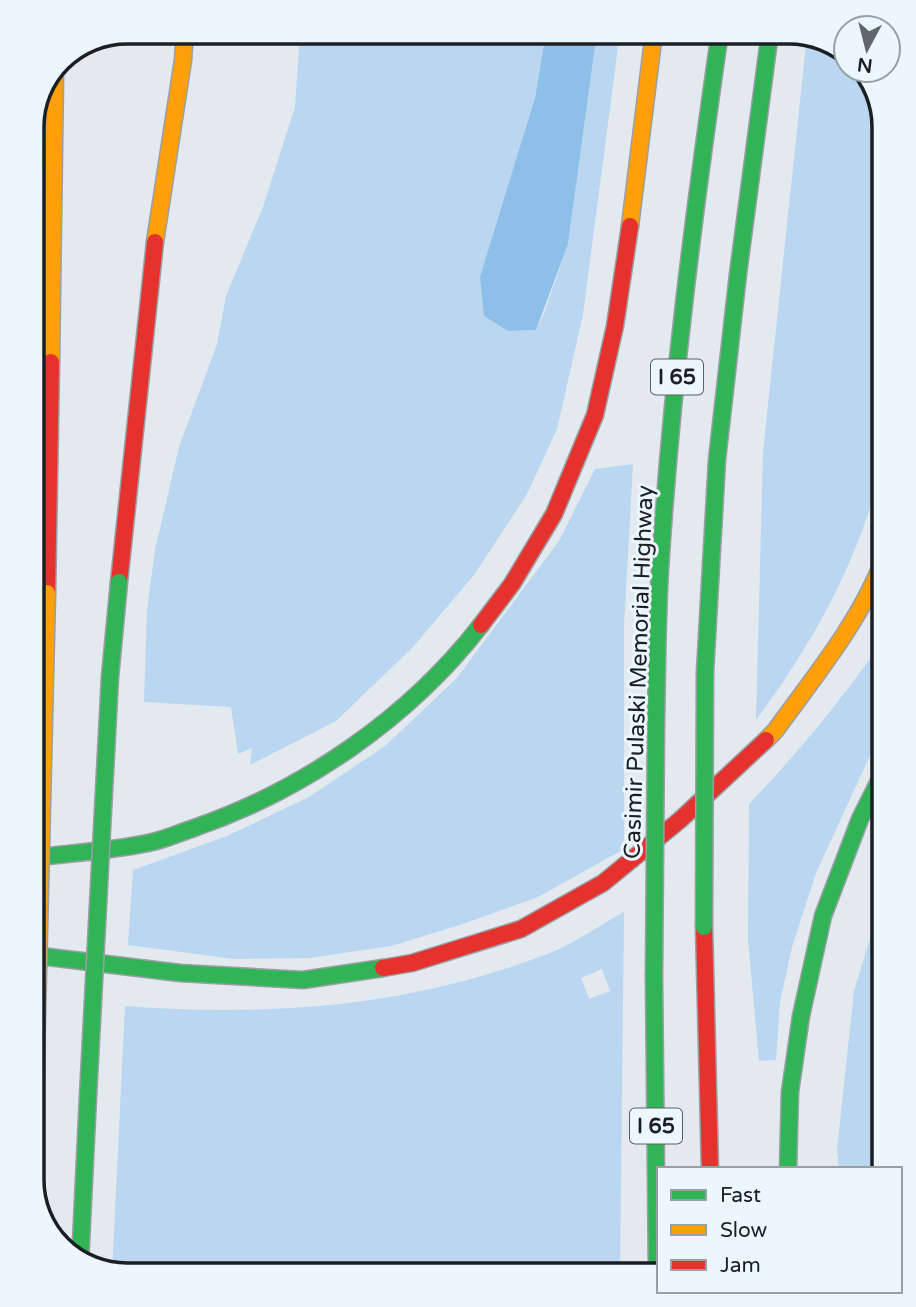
<svg xmlns="http://www.w3.org/2000/svg" width="916" height="1307" font-family="'Varela Round',sans-serif">
<style>
.green{fill:#bad6f0;fill-rule:evenodd}
.water{fill:#8dbfe9}
.lines{fill:none;stroke-linecap:round;stroke-linejoin:round}
.fast-casing{stroke:#999fa4;stroke-width:19}
.slow-casing{stroke:#999fa4;stroke-width:19}
.jam-casing{stroke:#999fa4;stroke-width:19}
.fast{stroke:#30b455;stroke-width:16}
.slow{stroke:#ff9f0a;stroke-width:16}
.jam{stroke:#e5322d;stroke-width:16}
.fast-bridge-casing{stroke:#999fa4;stroke-width:19;stroke-linecap:butt}
.slow-bridge-casing{stroke:#999fa4;stroke-width:19;stroke-linecap:butt}
.fast-bridge{stroke:#30b455;stroke-width:16}
.slow-bridge{stroke:#ff9f0a;stroke-width:16}
.labels{text-anchor:middle;dominant-baseline:central;stroke-width:6;stroke-linejoin:round;paint-order:stroke}
.shield{fill:#ecf6ff;stroke:#5a6065;stroke-width:2}
.shield-label{font-size:21px;font-weight:bold;fill:#1b1f23}
.street-label{font-size:23px;fill:#1b1f23;stroke:#ecf6ff}
.rim{fill:none;stroke:#1b1f23;stroke-width:3.5}
</style>
<rect width="100%" height="100%" fill="#e2e9ef"/>
<g class="green">
<path d="M300,32H546L535,98L484,316L508,331L536,330L543,316L568,244L597,32H620L583,314L557,429L527,494L474,575L412,648L336,721L250,765L252,748L238,754L231,707L144,702L147,610L155,550L179,447L217,344L226,296L263,207L295,107Z"/>
<path d="M807,35L842,47L846,52V70H863L872,79L884,127V456C863,553 815,641 756,720L763,452Z"/>
<path d="M633,464L624,626V849L538,897L460,925L391,946L309,958L234,959L128,945L133,870L227,836L309,797L385,746L456,679L559,541L595,469Z"/>
<path d="M884,639V725L816,873L792,947L780,1002L776,1060L759,1061L748,939L749,804C799,752 843,698 884,639Z"/>
<path d="M884,893V1169H839L837,1150L854,991Z"/>
<path d="M624,912L620,1275H121L112,1273L125,1006C273,1017 410,1007 550,953C575,943 600,925 624,912ZM602,969L610,991L589,999L581,978Z"/>
</g>
<path class="water" d="M546,32H597L568,244L536,330L508,331L484,316L480,277L535,98Z"/>
<g class="lines">
<g class="fast-casing">
<g id="fast">
<path d="M705,672L717,460L738,274L770,32"/>
<path d="M656,724C657,673 657,621 660,570C671,390 694,211 720,32"/>
<path d="M32,858C70,853 110,851 148,843C164,840 179,833 194,828C304,790 409,718 481,625"/>
<path d="M32,955L180,973L303,980L383,968"/>
<path d="M654,976L657,1275"/>
<path d="M788,1169L790,1092L801,1016L823,916L860,819L884,771"/>
<path d="M80,1263L88,1096"/>
</g>
</g>
<g class="slow-casing">
<g id="slow">
<path d="M630,226L654,32"/>
<path d="M155,242L183,60L185,32"/>
<path d="M51,362L55,73"/>
<path d="M766,740L775,731C814,677 860,622 884,559"/>
<path d="M34,1191L35,1098"/>
</g>
</g>
<g class="jam-casing">
<g id="jam">
<path d="M119,582L155,242"/>
<path d="M47,593L51,362"/>
<path d="M481,625L512,584L554,514L595,415L615,326L630,226"/>
<path d="M704,927L710,1169"/>
<path d="M383,968L412,963L521,929L603,883L680,820L766,740"/>
</g>
</g>
<use href="#fast" class="fast"/>
<use href="#slow" class="slow"/>
<use href="#jam" class="jam"/>
<g class="fast-bridge-casing">
<g id="fast-bridge">
<path d="M704,927L705,672"/>
<path d="M654,976L656,724"/>
<path d="M88,1096L110,677L119,582"/>
</g>
</g>
<g class="slow-bridge-casing">
<path id="slow-bridge" d="M35,1098L47,593"/>
</g>
<use href="#fast-bridge" class="fast-bridge"/>
<use href="#slow-bridge" class="slow-bridge"/>
</g>
<g class="labels">
<g class="shield">
<rect x="651" y="359.5" width="52" height="35" rx="5"/>
<rect x="630" y="1108.5" width="52" height="35" rx="5"/>
</g>
<g class="shield-label">
<text x="677" y="377">I 65</text>
<text x="656" y="1126">I 65</text>
</g>
<g class="street-label">
<text transform="translate(639 672) rotate(-88)">Casimir Pulaski Memorial Highway</text>
</g>
</g>
<path d="M0 0H916V1307H0ZM127 44H789A83 83 0 0 1 872 127V1180A83 83 0 0 1 789 1263H127A83 83 0 0 1 44 1180V127A83 83 0 0 1 127 44Z" fill="#ecf6ff" fill-rule="evenodd"/>
<path class="rim" d="M127 44H789A83 83 0 0 1 872 127V1180A83 83 0 0 1 789 1263H127A83 83 0 0 1 44 1180V127A83 83 0 0 1 127 44Z"/>
<rect x="657" y="1167" width="245" height="126" fill="#ecf6ff" stroke="#98a0a7" stroke-width="2"/>
<rect x="671" y="1190" width="35" height="10" fill="#30b455" stroke="#98a0a7" stroke-width="2"/>
<text x="720" y="1202" font-size="21" fill="#1b1f23">Fast</text>
<rect x="671" y="1225" width="35" height="10" fill="#ff9f0a" stroke="#98a0a7" stroke-width="2"/>
<text x="720" y="1237" font-size="21" fill="#1b1f23">Slow</text>
<rect x="671" y="1260" width="35" height="10" fill="#e5322d" stroke="#98a0a7" stroke-width="2"/>
<text x="720" y="1272" font-size="21" fill="#1b1f23">Jam</text>
<g transform="translate(867 49) rotate(187)"><circle r="33" fill="#ecf6ff" stroke="#98a0a7" stroke-width="2"/>
<path d="M0-5L12 26L0 18L-12 26Z" fill="#61666a"/>
<text y="-10" font-size="19" font-weight="bold" text-anchor="middle" fill="#1b1f23">N</text>
</g>
</svg>
